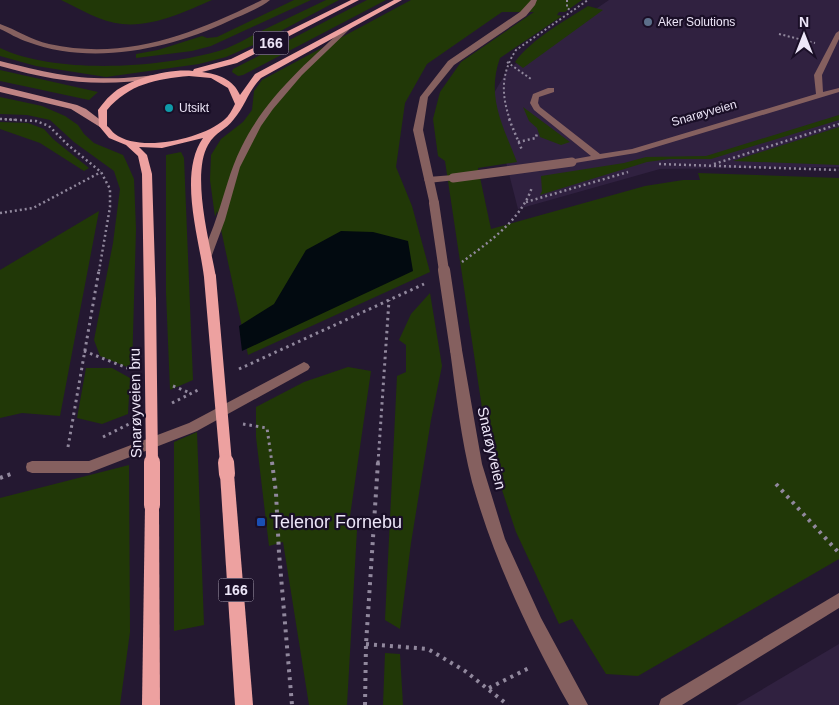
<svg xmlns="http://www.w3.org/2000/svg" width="839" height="705" font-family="Helvetica,sans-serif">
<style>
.built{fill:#302140}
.green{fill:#213807}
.water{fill:#020a10}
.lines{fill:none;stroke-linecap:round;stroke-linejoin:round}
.path-far3{stroke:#91889d;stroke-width:2;stroke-dasharray:2 2.5;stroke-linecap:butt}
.path-far2{stroke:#91889d;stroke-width:2.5;stroke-dasharray:2 3;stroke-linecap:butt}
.path-far1{stroke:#91889d;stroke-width:3;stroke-dasharray:2.5 4;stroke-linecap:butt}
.path{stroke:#91889d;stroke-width:4;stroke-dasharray:3 5;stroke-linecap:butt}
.lane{fill:#85605f;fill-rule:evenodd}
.street{fill:#85605f;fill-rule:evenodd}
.secondary{fill:#bf8484;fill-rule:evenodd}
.primary{fill:#eda1a0;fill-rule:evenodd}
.lane-bridge{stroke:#85605f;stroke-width:9}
.street-bridge-far1{stroke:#85605f;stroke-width:10}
.street-bridge{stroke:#85605f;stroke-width:12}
.primary-bridge-far1{stroke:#eda1a0;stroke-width:12}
.primary-bridge{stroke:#eda1a0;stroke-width:16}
.service-dot{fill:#5c6f8a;stroke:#1a0f27;stroke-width:2}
.culture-dot{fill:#0f9aa8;stroke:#1a0f27;stroke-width:2}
.transit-dot{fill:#1a4fb4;stroke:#1a0f27;stroke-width:2}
.labels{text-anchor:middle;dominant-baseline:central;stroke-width:4.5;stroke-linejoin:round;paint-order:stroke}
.far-poi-label{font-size:12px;fill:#ede6f8;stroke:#1a0f27;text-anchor:start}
.far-street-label{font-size:12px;fill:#ede6f8;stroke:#1a0f27}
.shield{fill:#1a0f27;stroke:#aea6b9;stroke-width:1}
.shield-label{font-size:14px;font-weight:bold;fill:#ede6f8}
.street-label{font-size:15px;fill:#ede6f8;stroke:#1a0f27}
.near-poi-label{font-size:18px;fill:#ede6f8;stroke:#1a0f27;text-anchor:start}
</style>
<rect width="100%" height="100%" fill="#241831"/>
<g class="built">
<path d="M609,0H839V167L660,169L518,209L490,100L508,69Z"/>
<path d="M839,644V705H736Z"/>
</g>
<g class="green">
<path d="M61,0H212C184,12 154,27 122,24C101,22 80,9 61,0Z"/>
<path d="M294,0H311L211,46L192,51L136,58V54L158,50L202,36L207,38L217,37Z"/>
<path d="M326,0H339L260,42L226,57L199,64L106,77L36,66L0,56V48C57,75 162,68 222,50C234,46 246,39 257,33C280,22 303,11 326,0Z"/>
<path d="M367,0H386L243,75L238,76L232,72L233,69Z"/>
<path d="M411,0H582L565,12H559L557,15L562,16L500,58C486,97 503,126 517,162L478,168L491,229L645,186L683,180H700L698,173L839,178V559L638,676L606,674L572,619L559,624L516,532L488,448L445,161L438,156L433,119L440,92L461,62L534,12H502L427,64L405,103L396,167L412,206L430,272L248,355L217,211L215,217L210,180L211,155L221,139L243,122L252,110L254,91L262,80Z"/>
<path d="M588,6L603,10L523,68L515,62C533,38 563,22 588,6Z"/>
<path d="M0,70L98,92L89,100L0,81Z"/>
<path d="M0,97L42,106L65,116L78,125L84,134L94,143L123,155L126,161L134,179L136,229L132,369L100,356L94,340L113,243L120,189L114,171L74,142L50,120L27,115L0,114Z"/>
<path d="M523,107L570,142L561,145L540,137L537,128L529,121Z"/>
<path d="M839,115V120L711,159H669L647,162L540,195L542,191L541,176L624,163L646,157L706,156Z"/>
<path d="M0,122L28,123L44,129L53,139L89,168L84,171L40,143L0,129Z"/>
<path d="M839,127V165L733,161Z"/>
<path d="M181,152L184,158L193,380L170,390L166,293V155Z"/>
<path d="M99,211L60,416L22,413L0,418V270Z"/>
<path d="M430,293L442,366L431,420L411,543L400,629L385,620L397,376L406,372V345L399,340L411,314Z"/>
<path d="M348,367L371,371L348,530H357L347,705H309L283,542L269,546L256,437V407L304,382Z"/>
<path d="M86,368H112L130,378L128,414L102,424L77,418Z"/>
<path d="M197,432L204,625L174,631V442Z"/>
<path d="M129,465L130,632L120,705H0V498Z"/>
<path d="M385,653L400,654L403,705H383Z"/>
</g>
<path class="water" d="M341,231L373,232L408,241L413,271L242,351L239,326L274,304L306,250Z"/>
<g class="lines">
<g class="path-far3">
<path d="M567,0V8L572,11"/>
<path d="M779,34L815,43"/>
<path d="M507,62L531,79"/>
<path d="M0,119L18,120"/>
<path d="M510,120C501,94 501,73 516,50L588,0"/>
</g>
<g class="path-far2">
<path d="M0,119L36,121L49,126L68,145L101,172L110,189V207L99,271"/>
<path d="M509,119L522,150"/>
<path d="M518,142L536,138L537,132"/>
<path d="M659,164L839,170"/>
<path d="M714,164L839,124"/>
<path d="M526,202L628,172"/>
<path d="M0,213L33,208L101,172"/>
<path d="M462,262C488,243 522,219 532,187"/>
</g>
<g class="path-far1">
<path d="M84,351L130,369"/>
<path d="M239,369L424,284"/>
<path d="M173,386L190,393"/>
<path d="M172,403L198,390"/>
<path d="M243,424L267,428L272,463"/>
<path d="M103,437L131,423"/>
<path d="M68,447L99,270"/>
<path d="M378,463L389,300"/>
</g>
<g class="path">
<path d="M272,462L276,493L279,553L292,705"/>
<path d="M0,478L11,474"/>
<path d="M776,484L839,553"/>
<path d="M366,644L428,649L465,671L508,705"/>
<path d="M489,688L531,667"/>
<path d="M365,705L366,644L378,462"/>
</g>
<g class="lane">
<path d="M262,0H270C259,9 242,15 229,21C170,49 92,66 28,42C18,39 9,33 0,29V24C17,30 31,40 49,44C128,61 194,33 262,0Z"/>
<path d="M348,25L353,26L302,75L273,109L261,126L240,167L225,220L212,255L210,257H204L202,255C207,242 213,229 217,216C225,193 230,170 241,148C265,98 308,61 348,25Z"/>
<path d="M839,31V39L822,75L823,92L839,88V92L636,153L569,164V160L591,156L534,110L530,103L533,94L548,88H554V92L539,97L538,103L540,107L600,154L632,149L816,94L814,75L836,33Z"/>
<path d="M453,175L457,178L456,180L428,183L424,180L428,177Z"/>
<path d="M304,362L308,364L310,367L308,370L197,431L94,471L89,473H32L27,471L26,467L27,463L32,461H89L189,423Z"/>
<path d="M839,593V608L682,705H659L661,699Z"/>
</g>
<g class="street">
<path d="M531,0H537L535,5L526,16L454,65L428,97L423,130L439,203L438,205H430L413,130L420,97L448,61L520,12Z"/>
<path d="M456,345L460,347L462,350L482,464L505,539L541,618L588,705H569C529,634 494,560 472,482C461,439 456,394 450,350L452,347Z"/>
</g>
<g class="secondary">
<path d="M0,61C60,76 92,83 155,75L159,77L155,79C96,87 56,82 0,66Z"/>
<path d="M0,86L77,105L86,109L107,125L103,128L100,127L71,109L0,92Z"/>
</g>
<g class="primary">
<path d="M351,0H359L237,63L202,72C218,74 233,79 240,95L255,74L394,0H402L261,78C249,90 245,106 234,119C225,131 216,131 208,145C191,175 210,244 216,277L214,280L210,281L204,277C199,237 178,174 203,138L162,148L139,147L147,155L152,174L156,300L154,303H146L144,300L142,174L138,156L126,145L109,138L99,126L98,110C102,105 106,99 111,95C127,79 171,68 193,71L194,69L231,59ZM189,76L211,78L228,88L235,104C232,110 229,116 224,120C202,139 140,153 115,134C112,132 110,128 107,126V110C129,84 156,79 189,76Z"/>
<path d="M227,468L232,469L234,474L253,705H235L220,474L222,469Z"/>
<path d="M152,498L157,500L159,505L160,705H142L145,505L147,500Z"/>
</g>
<path class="lane-bridge" d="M453,178L572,162"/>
<path class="street-bridge-far1" d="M434,203L444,271"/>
<path class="street-bridge" d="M444,270L456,350"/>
<g class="primary-bridge-far1">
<path d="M210,277L226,463"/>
<path d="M150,300L152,463"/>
</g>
<g class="primary-bridge">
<path d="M152,462V505"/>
<path d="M226,462L227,474"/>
</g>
</g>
<circle class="service-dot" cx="648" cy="22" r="5"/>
<circle class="culture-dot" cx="169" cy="108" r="5"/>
<rect class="transit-dot" x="256" y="517" width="10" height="10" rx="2.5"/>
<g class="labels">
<g class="far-poi-label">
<text x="658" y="22">Aker Solutions</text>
<text x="179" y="108">Utsikt</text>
</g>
<g class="far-street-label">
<text transform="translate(704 113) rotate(-16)">Snarøyveien</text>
</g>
<g class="shield">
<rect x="253.5" y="31.5" width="35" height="23" rx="4"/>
<rect x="218.5" y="578.5" width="35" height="23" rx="4"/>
</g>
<g class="shield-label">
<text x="271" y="43">166</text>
<text x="236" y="590">166</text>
</g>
<g class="street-label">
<text transform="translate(135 403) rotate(-91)">Snarøyveien bru</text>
<text transform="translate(492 448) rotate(77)">Snarøyveien</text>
</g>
<g class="near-poi-label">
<text x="271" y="522">Telenor Fornebu</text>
</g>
</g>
<g transform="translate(804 35)" stroke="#1a0f27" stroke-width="4" paint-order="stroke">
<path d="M0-4L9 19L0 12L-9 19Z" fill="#ede6f8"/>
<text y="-8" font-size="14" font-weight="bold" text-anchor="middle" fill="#ede6f8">N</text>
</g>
</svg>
